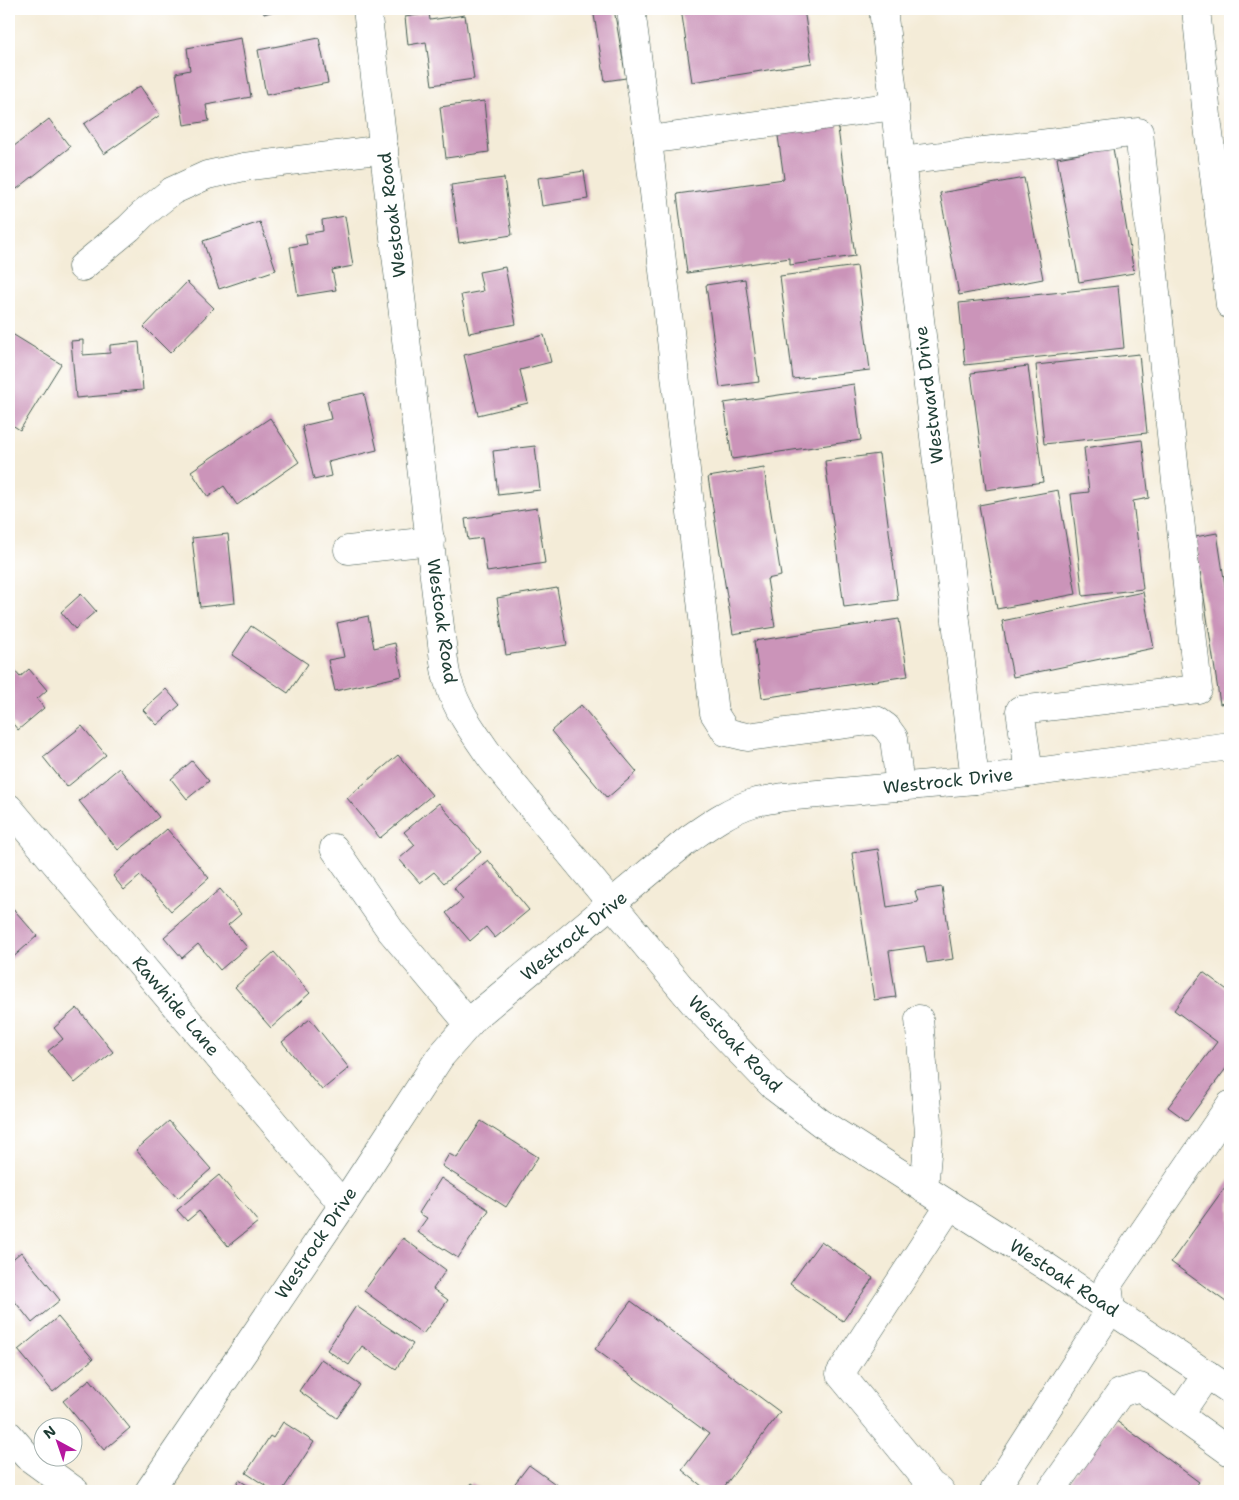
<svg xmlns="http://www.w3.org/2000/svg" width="1239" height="1500" font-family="'Shantell Sans',sans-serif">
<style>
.building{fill:#cb94b9}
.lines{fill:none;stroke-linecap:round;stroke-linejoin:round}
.minor-casing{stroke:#3f574d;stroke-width:29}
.minor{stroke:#fff;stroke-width:28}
.labels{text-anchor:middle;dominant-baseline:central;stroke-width:4;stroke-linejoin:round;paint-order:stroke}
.street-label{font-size:18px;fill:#1f3d34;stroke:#fff}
</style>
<rect width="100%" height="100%" fill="#fff"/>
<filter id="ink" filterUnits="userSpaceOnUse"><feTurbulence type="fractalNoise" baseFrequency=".02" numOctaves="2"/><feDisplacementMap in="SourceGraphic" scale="10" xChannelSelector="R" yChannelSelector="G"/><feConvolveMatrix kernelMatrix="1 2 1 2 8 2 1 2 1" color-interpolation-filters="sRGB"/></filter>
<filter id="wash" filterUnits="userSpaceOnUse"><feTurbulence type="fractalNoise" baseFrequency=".0096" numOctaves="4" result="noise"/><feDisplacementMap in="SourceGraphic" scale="20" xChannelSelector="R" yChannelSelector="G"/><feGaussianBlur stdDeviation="1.12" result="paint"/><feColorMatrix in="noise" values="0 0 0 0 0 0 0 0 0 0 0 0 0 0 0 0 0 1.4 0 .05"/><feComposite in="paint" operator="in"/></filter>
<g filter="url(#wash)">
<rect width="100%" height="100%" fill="#f4ecd8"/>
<g id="blocks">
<g class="building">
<path d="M263,9H281L264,14Z"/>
<path d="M593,9H614L626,78L605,81Z"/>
<path d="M681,9H804L812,63L692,82Z"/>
<path d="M429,13L430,20L465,15L474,79L432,85L426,42L408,45L405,17Z"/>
<path d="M241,38L251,97L206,105L209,121L184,125L176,73L190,70L187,48Z"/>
<path d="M319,38L328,83L266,95L258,50Z"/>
<path d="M140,86L160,115L104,154L84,124Z"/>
<path d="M484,101L489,152L446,158L440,107Z"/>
<path d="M49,119L70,147L17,189L9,178V150Z"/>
<path d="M837,121L855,256L790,265V258L687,273L677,194L784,179L777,129Z"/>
<path d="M1113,148L1134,273L1079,282L1057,158Z"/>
<path d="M584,171L588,199L542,206L538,178Z"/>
<path d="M504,178L512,235L459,243L451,185Z"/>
<path d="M1024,178L1043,279L959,295L940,193Z"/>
<path d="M345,216L353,266L332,270L336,290L298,296L290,247L307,244L305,234L323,231L322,220Z"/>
<path d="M260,222L276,270L219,289L203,241Z"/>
<path d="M857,266L870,370L793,379L780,276Z"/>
<path d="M505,267L516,324L469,333L461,295L483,291L479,272Z"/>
<path d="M745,279L759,382L720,387L706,285Z"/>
<path d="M187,282L214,308L170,353L144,327Z"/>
<path d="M1118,286L1124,348L965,365L959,303Z"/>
<path d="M9,332L61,364L20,430L9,423Z"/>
<path d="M544,335L551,362L520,370L528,403L478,415L464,355Z"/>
<path d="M83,340V355L110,353V345L139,342L143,390L121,392V394L76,398L71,341Z"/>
<path d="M1139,354L1147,433L1044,444L1036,365Z"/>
<path d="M1028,366L1043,482L986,490L971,373Z"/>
<path d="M854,384L861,440L732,459L724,403Z"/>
<path d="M364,393L377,450L328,462L331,476L314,480L302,426L331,419L327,401Z"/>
<path d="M270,418L299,462L237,505L224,486L208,497L191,471Z"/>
<path d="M1142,440L1149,498L1133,501L1143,589L1083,596L1071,494L1089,492L1084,448Z"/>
<path d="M535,446L540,490L498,495L493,451Z"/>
<path d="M879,454L898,600L844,607L825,461Z"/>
<path d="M764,468L781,576L767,579L775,627L733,634L708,477Z"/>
<path d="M1058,490L1076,594L997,609L979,505Z"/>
<path d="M537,508L545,563L487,572L482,538L468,540L465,519Z"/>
<path d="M1217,533L1230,618V702L1220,704L1195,537Z"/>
<path d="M228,534L235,603L200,607L192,538Z"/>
<path d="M557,588L567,645L506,655L497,598Z"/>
<path d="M1143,592L1154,648L1013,677L1002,621Z"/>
<path d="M81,594L96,611L75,629L61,612Z"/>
<path d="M368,616L374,648L395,643L402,676L335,691L328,660L344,657L337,623Z"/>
<path d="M899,619L908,676L762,698L754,641Z"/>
<path d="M251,626L308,664L288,693L232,655Z"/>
<path d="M9,664L20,677L29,669L47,690L37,699L44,708L18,730L9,719Z"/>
<path d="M166,689L180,705L157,725L143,710Z"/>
<path d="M581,705L637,772L607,798L551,731Z"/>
<path d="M82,726L106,755L67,787L43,757Z"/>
<path d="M398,755L432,795L380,838L347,798Z"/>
<path d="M192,761L209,781L187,799L171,779Z"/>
<path d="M119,768L159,817L118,850L79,801Z"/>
<path d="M439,803L481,852L444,883L434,872L420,883L399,859L415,845L404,832Z"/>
<path d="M167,829L209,878L171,911L140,876L124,890L113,876Z"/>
<path d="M878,849L887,907L918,902L915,891L942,887L953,959L927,963L924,946L889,951L896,997L874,1000L852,853Z"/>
<path d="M488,860L529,910L495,938L486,927L470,941L446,913L463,899L454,888Z"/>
<path d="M220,889L241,914L228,925L247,947L220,970L198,944L182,958L164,937Z"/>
<path d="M9,904L37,936L9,961Z"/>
<path d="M274,952L310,993L271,1028L235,987Z"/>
<path d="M1203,972L1230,992V1063L1187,1121L1168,1107L1217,1042L1174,1010Z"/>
<path d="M77,1008L113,1052L75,1083L48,1051L63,1039L54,1028Z"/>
<path d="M310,1019L349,1068L322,1090L282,1042Z"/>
<path d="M169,1121L211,1169L178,1198L136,1150Z"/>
<path d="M481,1121L538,1157L506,1207L442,1166L449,1154L457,1158Z"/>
<path d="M219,1175L258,1222L228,1246L199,1211L187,1221L177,1210Z"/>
<path d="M441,1178L489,1210L458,1258L417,1232L427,1218L419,1213Z"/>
<path d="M1230,1180V1305L1171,1262Z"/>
<path d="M403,1238L446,1270L433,1289L448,1300L423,1334L364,1291Z"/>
<path d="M821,1241L873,1278L843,1321L790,1284Z"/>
<path d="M21,1252L60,1300L32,1323L9,1294V1262Z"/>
<path d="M631,1301L780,1412L721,1491H708L682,1470L709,1434L595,1349Z"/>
<path d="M356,1306L413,1344L396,1369L362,1346L349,1365L327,1350Z"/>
<path d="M58,1317L93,1359L53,1392L18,1350Z"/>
<path d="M321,1359L360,1385L337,1418L299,1391Z"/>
<path d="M90,1379L130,1428L104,1450L63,1401Z"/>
<path d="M1115,1420L1199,1482L1192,1491H1062Z"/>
<path d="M283,1422L314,1442L282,1491H274L246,1473L270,1436L273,1438Z"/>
<path d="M529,1465L565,1491H509Z"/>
<path d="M239,1480L257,1491H232Z"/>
<path d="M472,1483L483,1491H465Z"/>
</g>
</g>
</g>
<g filter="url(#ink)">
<use href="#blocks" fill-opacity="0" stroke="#3f574d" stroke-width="1"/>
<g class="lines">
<g class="minor-casing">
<g id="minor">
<path d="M367,9L444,661C445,669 446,677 449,684C457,711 476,736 492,759L697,1007L774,1087L821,1123L1044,1265L1230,1390"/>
<path d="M631,9L648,140L714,713L726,732L747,737L876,720L886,727L894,738L900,787"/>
<path d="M883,9L975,780"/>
<path d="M1196,9L1208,126L1230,305"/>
<path d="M648,140L895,106"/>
<path d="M901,161L1139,132L1198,689L1020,710L1029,773"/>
<path d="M82,267L129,228L142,215L172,191L207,175L244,167L384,149"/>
<path d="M348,550L431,541"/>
<path d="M9,808L343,1205"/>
<path d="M334,848L391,931L469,1024"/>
<path d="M919,1019L929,1132L924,1189"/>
<path d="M1179,1415L1207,1374"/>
<path d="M9,1435L27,1456L75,1491"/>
<path d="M149,1491L343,1205L440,1057L475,1017L689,839C709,825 730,810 753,803C763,800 774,799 784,797L975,780L1230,746"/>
<path d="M940,1491L931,1485L840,1374L950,1205"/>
<path d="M994,1491L1111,1309L1108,1284L1230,1105"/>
<path d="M1051,1491L1120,1393L1140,1387L1230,1452"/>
</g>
</g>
<use href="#minor" class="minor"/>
</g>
</g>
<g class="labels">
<g class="street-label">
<text transform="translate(392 215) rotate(-97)">Westoak Road</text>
<text transform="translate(929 395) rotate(-97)">Westward Drive</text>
<text transform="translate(442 621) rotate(82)">Westoak Road</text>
<text transform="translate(948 781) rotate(-6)">Westrock Drive</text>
<text transform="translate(574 936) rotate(-39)">Westrock Drive</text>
<text transform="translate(176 1006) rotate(50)">Rawhide Lane</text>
<text transform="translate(735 1044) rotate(46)">Westoak Road</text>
<text transform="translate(316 1243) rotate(-56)">Westrock Drive</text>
<text transform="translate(1064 1278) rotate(33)">Westoak Road</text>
</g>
</g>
<rect width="1239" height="1500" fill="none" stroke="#fff" stroke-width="30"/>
<g transform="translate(58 1442) rotate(320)"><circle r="24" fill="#ffffff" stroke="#a5b1ae"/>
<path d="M0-4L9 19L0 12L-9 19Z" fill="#b5179e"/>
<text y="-8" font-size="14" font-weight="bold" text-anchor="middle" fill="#1f3d34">N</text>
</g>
</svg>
